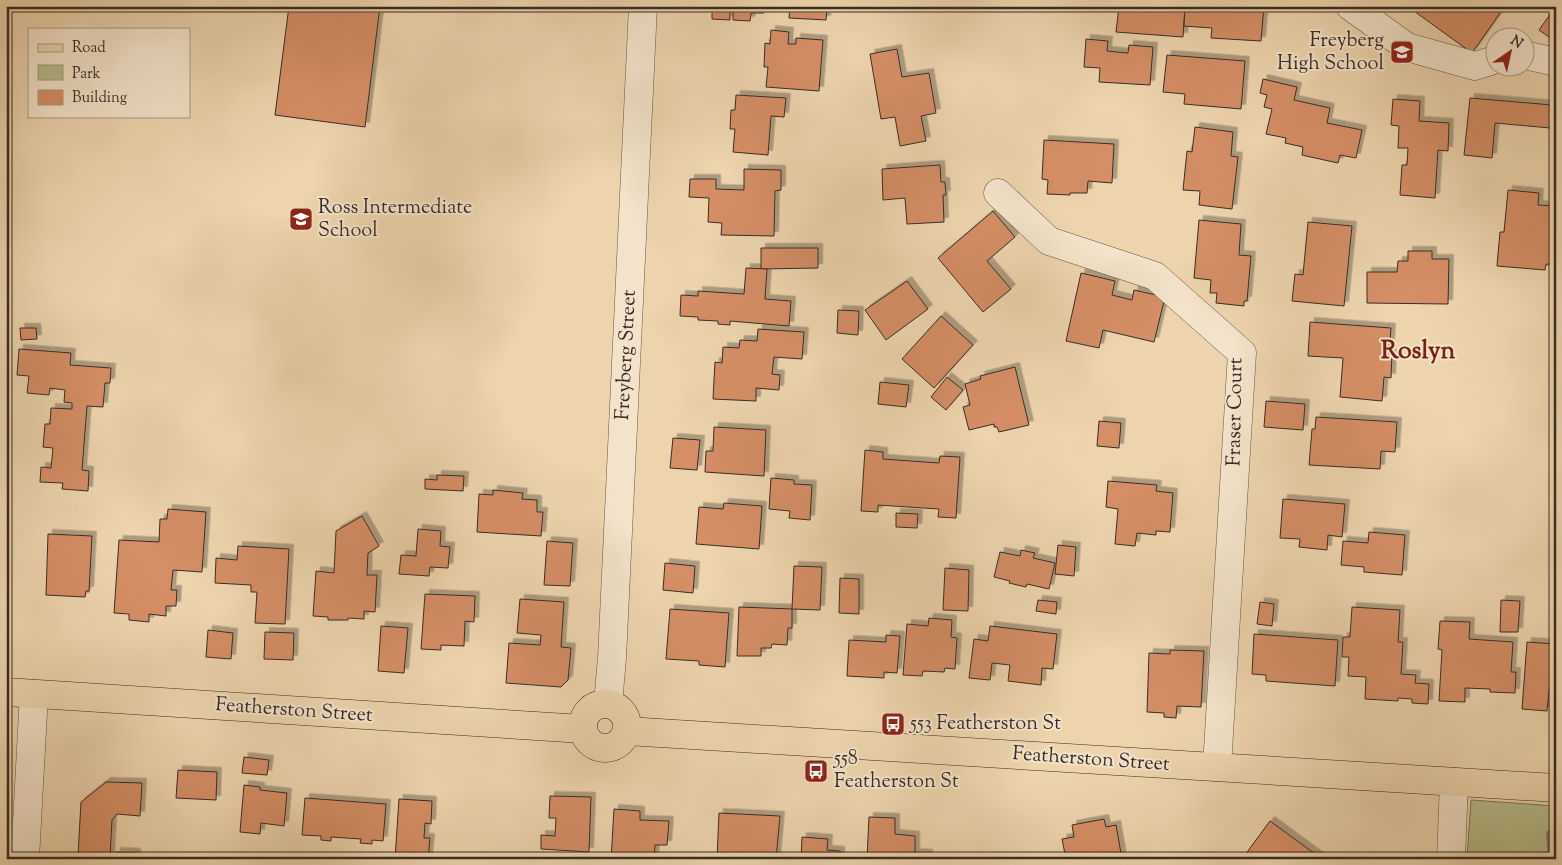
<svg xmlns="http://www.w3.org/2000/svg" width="1562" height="865" font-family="'Sorts Mill Goudy',serif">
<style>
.green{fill:#b7bd8b;stroke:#787458}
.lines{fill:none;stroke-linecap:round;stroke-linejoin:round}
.stream{stroke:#757e7c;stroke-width:8}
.building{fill:#d58e66;stroke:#382c26;filter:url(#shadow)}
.minor-casing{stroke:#655648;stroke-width:29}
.major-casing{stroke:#382c26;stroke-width:29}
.minor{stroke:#f3e3ca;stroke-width:28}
.major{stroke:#edd4ad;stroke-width:28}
.labels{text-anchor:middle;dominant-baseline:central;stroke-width:4;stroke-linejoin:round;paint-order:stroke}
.poi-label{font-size:20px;fill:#382c26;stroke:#f3e3ca;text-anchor:start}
.street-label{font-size:20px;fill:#382c26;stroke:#f3e3ca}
.district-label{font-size:25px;font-weight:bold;fill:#7a1f14;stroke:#f3e3ca}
</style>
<defs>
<filter id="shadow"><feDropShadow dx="4.5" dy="-4.5" stdDeviation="0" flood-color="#0004"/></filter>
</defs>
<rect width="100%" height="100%" fill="#edd4ad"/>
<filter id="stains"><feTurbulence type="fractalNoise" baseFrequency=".004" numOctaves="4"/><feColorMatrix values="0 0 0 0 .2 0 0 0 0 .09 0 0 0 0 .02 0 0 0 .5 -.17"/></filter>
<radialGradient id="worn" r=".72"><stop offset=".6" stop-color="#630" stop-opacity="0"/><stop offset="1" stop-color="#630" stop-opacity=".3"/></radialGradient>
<path class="green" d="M1471,800L1556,806V859H1467Z"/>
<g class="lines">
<path class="stream" d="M1550,834L1552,859"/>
</g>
<g class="building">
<path d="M289,6H380L365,127L275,115Z"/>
<path d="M702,6H765L764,13H751L750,21L733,20V11H730V20L712,19V10L702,9Z"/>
<path d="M790,6H834V9H827L826,20L789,18Z"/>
<path d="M1119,6H1185L1183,37L1116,32Z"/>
<path d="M1185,6H1264L1261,41L1211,38L1212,28L1184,26Z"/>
<path d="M1407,6H1505L1472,53Z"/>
<path d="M1556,6V42L1539,30Z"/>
<path d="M771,30L789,32L788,44H796V38L823,40L819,91L766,87L768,67H764L765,43L770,44Z"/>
<path d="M1086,39L1108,41L1107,51L1128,53L1129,45L1153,47L1150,85L1099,82L1100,68L1084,67Z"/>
<path d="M897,49L902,77L929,73L936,113L921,116L926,141L900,146L895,117L881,119L870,54Z"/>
<path d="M1167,55L1245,61L1241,109L1184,104L1185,94L1163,92Z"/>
<path d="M1263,79L1297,87L1294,100L1330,108L1327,123L1362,130L1356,158L1340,155L1338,163L1306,156L1302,155L1303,147L1285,143L1286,138L1266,134L1272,109L1264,107L1267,95L1260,93Z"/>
<path d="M736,95L786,98L784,117L771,116L768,155L733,152L735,129H730L731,110H735Z"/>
<path d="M1470,98L1552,105L1550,128L1495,123L1492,158L1464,155Z"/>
<path d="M1393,99L1420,101L1419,121L1449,123L1448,151L1438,150L1435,198L1400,195L1402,165H1407L1408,148H1398L1399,126L1391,125Z"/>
<path d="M1195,127L1233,132L1231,156L1238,157L1232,209L1199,205L1200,191L1183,190L1187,151L1192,152Z"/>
<path d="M1044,140L1114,144L1112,183L1088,181L1087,193H1070V195L1047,194L1048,180L1042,179Z"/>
<path d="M940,165L941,182H945L946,195H943L944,222L907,224L905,198L883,200L882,169Z"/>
<path d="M744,169L781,170V190L775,191L774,236L721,235L722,223L708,222L709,198L689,197L690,179H716V189L744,190Z"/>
<path d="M1508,190L1539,193L1538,205L1556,206V265L1546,264L1545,270L1497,266L1500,232H1504Z"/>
<path d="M993,211L1015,237L987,261L1011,289L983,312L938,258Z"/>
<path d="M1199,220L1241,224L1239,255L1251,256L1247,301H1244V306L1216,303L1217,293H1210L1211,280L1194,278Z"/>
<path d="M1308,222L1352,226L1344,306L1292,301L1295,274L1303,275Z"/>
<path d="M761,248H818V268L761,269Z"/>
<path d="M1408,251H1432V259H1449L1448,304L1367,303V272H1397L1398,261H1408Z"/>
<path d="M746,268L767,269L765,299L791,301L789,326L730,321V325L718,324V321L698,320V317L680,316L681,295L698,296V291L744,294Z"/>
<path d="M1081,273L1115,281L1112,295L1132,300L1134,290L1165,297L1154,342L1103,330L1099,348L1066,341Z"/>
<path d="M907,281L928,309L886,340L865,310Z"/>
<path d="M838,310L859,311L858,335L837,333Z"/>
<path d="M941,316L973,345L934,388L902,359Z"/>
<path d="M1310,322L1391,328L1389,354H1392L1391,378L1384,377L1382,401L1340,397L1343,358L1308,356Z"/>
<path d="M20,328H36L37,339L21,340Z"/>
<path d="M758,329L804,332L802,359L774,357L772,374L780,375L779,390L756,388V401L713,399L715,362L722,363L723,347L739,348L740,340L757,341Z"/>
<path d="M19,349L71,353L70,365L111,368L110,383H105L103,407L87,406L82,470L89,471L88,491L62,489L63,483L40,482L41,467L51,468L53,448L43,447L45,424H50L51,408L72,409V403L64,402L65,390L50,388L49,395L27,393L29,376L17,375Z"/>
<path d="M1015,367L1029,425L999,432L997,427H994V424L969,430L963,407L970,405L965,384L981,379L980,376Z"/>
<path d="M947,377L963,390L946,410L931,397Z"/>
<path d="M880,382L909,385L906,407L878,404Z"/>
<path d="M1266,401L1305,404L1303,430L1264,427Z"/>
<path d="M1316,417L1397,422L1395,452L1381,451L1380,469L1309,465L1312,429H1315Z"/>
<path d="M1099,421L1121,423L1119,448L1097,446Z"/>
<path d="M714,427L766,430L764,476L705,472L706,451H713Z"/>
<path d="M673,438L700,440L697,470L670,468Z"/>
<path d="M865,450L883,452V459L939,463L940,456L960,457L956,518L938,517L939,509L878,505V512L861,511Z"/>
<path d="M437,475L464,476L463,491L425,489V479L437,480Z"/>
<path d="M771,478L794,480V484L812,485L810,520L789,518L790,511L769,509Z"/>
<path d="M1108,481L1157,485L1156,491L1173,493L1170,532L1156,531V535L1137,533L1135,546L1115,544L1118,509L1106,507Z"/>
<path d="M493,490L523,493L522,499L537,500V512H543L541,536L477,532L479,494L493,495Z"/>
<path d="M1283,499L1345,504L1342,537L1328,535L1327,550L1299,547L1300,539L1280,538Z"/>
<path d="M724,503L762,506L759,549L696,544L699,507L723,509Z"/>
<path d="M168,509L206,512L202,572L173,570L171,590H177L176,606H166V616L149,614V622L129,620V614L114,613L119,540L159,542L160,519H167Z"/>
<path d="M896,513L918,514L917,528L896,527Z"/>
<path d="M362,516L379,546L368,553L367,575H377L375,612L364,611V619L348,618V620H328V617L313,616L316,571L334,573L336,531Z"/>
<path d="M418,529L441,531L440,546L450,547L448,568L430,567L429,576L399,574L401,555L416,556Z"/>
<path d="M1369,532L1405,535L1402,575L1364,572V567L1341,565L1343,541L1368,543Z"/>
<path d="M48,534L92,536L89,591H86L85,597L46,595Z"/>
<path d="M547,541L573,543L570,586L544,585Z"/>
<path d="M1058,545L1076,547L1074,576L1055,574Z"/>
<path d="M238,546L289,549L285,624L255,623L257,592H251V585L215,583L216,558L237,560Z"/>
<path d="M1021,550L1035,553L1033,558L1055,563L1049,589L1027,584L1026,587L1009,583L1010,581L994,577L1000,552L1020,556Z"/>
<path d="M665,563L695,566L693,593L663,590Z"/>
<path d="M794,566L822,567L820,610L792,609Z"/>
<path d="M945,568L969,570L968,611L943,610Z"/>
<path d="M840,578L859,579V614L839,613Z"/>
<path d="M425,594L475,596L474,622L465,621L464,646L441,645V650L421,649Z"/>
<path d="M520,599L564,602L561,647L571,648L568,680L561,687L506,683L509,643L540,645L541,635L517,633Z"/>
<path d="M1038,600L1057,602L1056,614L1036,611Z"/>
<path d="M1501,600L1520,601L1518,632H1500Z"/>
<path d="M1260,602L1274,604L1272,626L1257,624Z"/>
<path d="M739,607L792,609V628H788L787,645L772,644L771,648H761V656H737Z"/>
<path d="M1352,607L1400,610L1398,642H1403L1401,674L1416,675L1415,683L1429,684L1428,704L1412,703V699L1398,698V701L1365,699L1366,677L1348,676L1349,657H1342L1343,637H1350Z"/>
<path d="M670,609L729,613L725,667L699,665V661L666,659Z"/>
<path d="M929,618L952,620L951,637L957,638L955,669L945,668L944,672L923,671L922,676L903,675L907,624L928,626Z"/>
<path d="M1440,621L1470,622L1469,639L1513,642L1511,672H1516L1515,693L1490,692V689L1465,688V702L1439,701L1442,650L1438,649Z"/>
<path d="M381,626L408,628L404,673L378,671Z"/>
<path d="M990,626L1057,634L1053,669L1042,668L1041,685L1008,681L1010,665L992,663L990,680L969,678L974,639L988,641Z"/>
<path d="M208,630L233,633L231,659L206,657Z"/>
<path d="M265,632L294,633L293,660L264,659Z"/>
<path d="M1254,634L1338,640L1335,686L1266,681V675L1252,674Z"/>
<path d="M886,635L900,636L897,673L884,672V678L847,676L849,640L886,642Z"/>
<path d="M1527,642L1556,644V690H1549L1547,711L1522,709Z"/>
<path d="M1170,650L1204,651L1201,707L1177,706L1176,718L1164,717V713L1147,712L1149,653L1170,654Z"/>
<path d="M244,757L269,760L267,775L242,773Z"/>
<path d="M178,770L217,772L216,800L176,798Z"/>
<path d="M106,782L142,783L140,816L117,814L112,820L110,857L78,855L81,802Z"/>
<path d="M244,785L260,787V790L287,793L284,826L261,823L260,834L240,832Z"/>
<path d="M550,796L591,797L589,852L541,849V835L555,836L556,818H549Z"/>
<path d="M305,798L386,804L383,841L372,840V844L360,843L361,839L331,837V841L321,840V836L302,835Z"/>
<path d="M399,799L432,801L431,824L425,823L424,838H430L428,859H395Z"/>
<path d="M614,809L640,811V820L669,821L667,845H655L654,859H611Z"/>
<path d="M719,813L780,816L776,859H717Z"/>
<path d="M869,817L895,818V834L915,836V853L928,854V859H867Z"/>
<path d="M1104,819L1106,827L1116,825L1122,859H1066L1062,839L1074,837L1072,825Z"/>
<path d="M1270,821L1322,859H1242Z"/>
<path d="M802,837L828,839L827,850L840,851V859H801Z"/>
<path d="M116,852L136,853V859H116Z"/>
</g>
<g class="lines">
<g class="minor-casing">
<g id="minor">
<path d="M1350,6L1407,47L1475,66L1494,60"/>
<path d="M1524,55L1556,62"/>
<path d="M998,193L1049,241L1155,276L1242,353L1217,767"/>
<path d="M608,704L612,658L643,6"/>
<path d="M25,859L34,694"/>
<path d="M1451,859L1454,782"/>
</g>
</g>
<g class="major-casing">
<g id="major">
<path d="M6,692L583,729"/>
<circle cx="605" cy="726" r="22"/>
<path d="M627,731L1556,788"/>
</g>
</g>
<use href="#minor" class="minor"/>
<use href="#major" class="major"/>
</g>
<defs>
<g id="school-square" transform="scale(1.25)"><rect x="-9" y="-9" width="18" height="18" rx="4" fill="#8f2418" stroke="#f3e3ca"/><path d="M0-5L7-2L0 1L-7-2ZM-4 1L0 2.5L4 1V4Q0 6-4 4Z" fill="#fff"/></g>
<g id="bus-square" transform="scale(1.25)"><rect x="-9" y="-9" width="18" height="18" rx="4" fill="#8f2418" stroke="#f3e3ca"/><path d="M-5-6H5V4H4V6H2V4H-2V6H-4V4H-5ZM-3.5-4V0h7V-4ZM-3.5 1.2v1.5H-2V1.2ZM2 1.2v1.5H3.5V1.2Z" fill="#fff"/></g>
</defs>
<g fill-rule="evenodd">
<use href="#school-square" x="1402" y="52"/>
<use href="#school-square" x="301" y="219"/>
<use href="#bus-square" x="893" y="724"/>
<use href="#bus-square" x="816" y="771"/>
</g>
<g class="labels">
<g class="poi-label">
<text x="1384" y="41" text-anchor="end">Freyberg<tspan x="1384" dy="23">High School</tspan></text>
<text x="318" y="208">Ross Intermediate<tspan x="318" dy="23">School</tspan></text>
<text x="910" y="724">553 Featherston St</text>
<text x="834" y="759">558<tspan x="834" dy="23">Featherston St</tspan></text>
</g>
<g class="street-label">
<text transform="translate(627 355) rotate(-87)">Freyberg Street</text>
<text transform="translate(1236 412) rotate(-89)">Fraser Court</text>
<text transform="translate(294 711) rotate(4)">Featherston Street</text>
<text transform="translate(1091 760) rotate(4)">Featherston Street</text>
</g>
<g class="district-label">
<text x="1418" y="352">Roslyn</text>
</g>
</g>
<rect width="1562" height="865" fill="none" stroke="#edd4ad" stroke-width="25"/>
<rect x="8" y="8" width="1547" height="850" fill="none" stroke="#382c26" stroke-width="2.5"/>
<rect x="12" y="12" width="1537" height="840" fill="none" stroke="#382c26"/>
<rect x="28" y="28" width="162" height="90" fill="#f3e3ca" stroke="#a89a88"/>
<rect x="38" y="44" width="25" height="8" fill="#edd4ad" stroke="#a89a88"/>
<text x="72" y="52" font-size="15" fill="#382c26">Road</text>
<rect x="38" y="65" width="25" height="15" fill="#b7bd8b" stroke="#a89a88"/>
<text x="72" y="78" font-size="15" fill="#382c26">Park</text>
<rect x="38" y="90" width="25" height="15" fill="#d58e66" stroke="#a89a88"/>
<text x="72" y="102" font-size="15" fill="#382c26">Building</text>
<g transform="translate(1510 52) rotate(34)"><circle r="24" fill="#f3e3ca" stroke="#a89a88"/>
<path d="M0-4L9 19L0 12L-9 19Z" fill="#8f2418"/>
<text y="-8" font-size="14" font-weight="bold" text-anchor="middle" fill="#382c26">N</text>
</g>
<rect width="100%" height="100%" filter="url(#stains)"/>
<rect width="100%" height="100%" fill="url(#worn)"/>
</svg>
